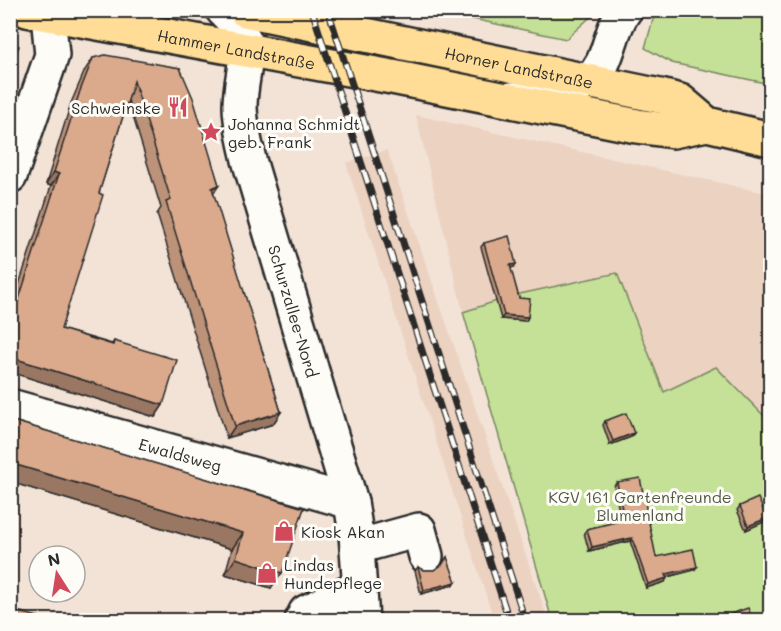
<svg xmlns="http://www.w3.org/2000/svg" width="781" height="631" font-family="Mali,sans-serif">
<style>
.built{fill:#ecd2c1}
.green{fill:#c5e097;stroke:#788661;stroke-width:1.5}
.lines{fill:none;stroke-linecap:round;stroke-linejoin:round}
.minor-casing{stroke:#2b2b2b;stroke-width:38}
.major-casing{stroke:#2b2b2b;stroke-width:38}
.minor{stroke:#fdfcf7;stroke-width:33}
.major{stroke:#ffdd96;stroke-width:33}
.rail-casing{stroke:#2b2b2b;stroke-width:7}
.rail{stroke:#fdfcf7;stroke-width:4.5;stroke-dasharray:14;stroke-linecap:butt}
.wall{fill:#bc9279;stroke:#2b2b2b;stroke-width:1.5}
.shaded-wall{fill:#997763;stroke:#2b2b2b;stroke-width:1.5}
.building{fill:#dbaa8d;stroke:#2b2b2b;stroke-width:1.5}
.labels{text-anchor:middle;dominant-baseline:central;stroke-width:6;stroke-linejoin:round;paint-order:stroke}
.street-label{font-size:16px;fill:#2b2b2b;stroke:#fdfcf7}
.poi-label{font-size:16px;fill:#2b2b2b;stroke:#fdfcf7;text-anchor:start}
.park-label{font-size:16px;fill:#525846;stroke:#fdfcf7}
</style>
<rect width="100%" height="100%" fill="#f3e3d7"/>
<filter id="ink" filterUnits="userSpaceOnUse"><feTurbulence type="fractalNoise" baseFrequency=".0167" numOctaves="2"/><feDisplacementMap in="SourceGraphic" scale="12" xChannelSelector="R" yChannelSelector="G"/><feConvolveMatrix kernelMatrix="1 2 1 2 8 2 1 2 1" color-interpolation-filters="sRGB"/></filter>
<g filter="url(#ink)">
<g class="built">
<path d="M416,115L770,194V422L716,367L664,392L515,295L463,312Z"/>
<path d="M387,150L548,620H494L346,163Z"/>
</g>
<g class="green">
<path d="M436,11H597L566,39Z"/>
<path d="M669,11H770V84L672,63L645,48L654,16Z"/>
<path d="M617,273L664,392L716,367L770,422V620H552L463,312L515,295Z"/>
</g>
<g class="lines">
<g class="minor-casing">
<g id="minor">
<path id="s1" d="M223,10C260,44 241,64 240,105C240,124 245,142 249,160L351,502L356,534L362,620"/>
<path d="M512,99C545,96 587,96 603,62C611,45 613,25 625,10"/>
<path d="M10,176L52,55L48,15"/>
<path id="s2" d="M10,406L351,502"/>
<path d="M357,547L419,530L426,556"/>
<path d="M302,620L306,612L360,586"/>
</g>
</g>
<g class="major-casing">
<g id="major">
<path id="s3" d="M27,10L392,77L637,126L673,131L707,124L770,139"/>
<path id="s4" d="M245,10L660,96L680,101L707,124"/>
</g>
</g>
<use href="#minor" class="minor"/>
<use href="#major" class="major"/>
<g class="rail-casing">
<g id="rail">
<path d="M312,10L509,620"/>
<path d="M328,10L525,620"/>
</g>
</g>
<use href="#rail" class="rail"/>
</g>
<g class="wall">
<path d="M93,58L180,68L219,185L213,193L281,412L273,424L227,438L157,214L161,208L128,100L99,193L61,329L112,344L114,341L163,405L155,417L10,372V312L51,186L46,184L71,103L85,70Z"/>
<path d="M484,243L514,267L510,268L519,298L528,317L526,321L501,319L481,247Z"/>
<path d="M10,420L304,508L271,588L225,574L232,549L10,482Z"/>
<path d="M605,421L631,437L610,445L603,425Z"/>
<path d="M617,482L656,557L694,570L667,577L665,582L646,588L630,541L589,551L584,533L587,529L621,521L614,486Z"/>
<path d="M740,506L767,518L764,522L746,530L737,510Z"/>
<path d="M447,557L453,585L421,594L415,571L418,567L424,570H434L441,566Z"/>
<path d="M771,571V584L768,575Z"/>
</g>
<g class="shaded-wall">
<path d="M54,172L59,174L51,186L46,184Z"/>
<path d="M219,185L211,197L212,188Z"/>
<path d="M516,264L514,267L507,269L510,265Z"/>
<path d="M504,315L528,317L526,321L501,319Z"/>
<path d="M10,357L163,405L155,417L10,372Z"/>
<path d="M281,412L273,424L227,438L235,426Z"/>
<path d="M634,433L631,437L610,445L613,441Z"/>
<path d="M10,463L243,533L232,549L10,482Z"/>
<path d="M767,518L764,522L746,530L748,526Z"/>
<path d="M632,538L630,541L589,551L592,547Z"/>
<path d="M236,558L282,573L271,588L225,574Z"/>
<path d="M697,567L694,570L663,578L666,574Z"/>
<path d="M667,578L665,582L646,588L648,584Z"/>
<path d="M456,582L453,585L421,594L424,590Z"/>
</g>
<g class="building">
<path d="M10,43L19,46L10,69Z"/>
<path d="M105,55L180,68L193,98L219,185L212,188L281,412L235,426L166,202L171,200L134,81L99,193L103,195L61,329L113,345L114,341L177,360L163,405L10,357V327L59,174L54,172L80,91L93,58Z"/>
<path d="M509,236L516,264L510,265L519,298L530,299L528,317L504,315L484,243Z"/>
<path d="M626,413L634,433L613,441L605,421Z"/>
<path d="M10,420L304,508L282,573L236,558L243,533L10,463Z"/>
<path d="M640,478L656,557L693,549L697,567L666,574L667,578L648,584L632,538L592,547L587,529L624,520L617,482Z"/>
<path d="M758,498L767,518L748,526L740,506Z"/>
<path d="M447,557L456,582L424,590L418,567L424,570H434L442,565Z"/>
<path d="M748,608L753,621H711Z"/>
<path d="M10,609L52,621H10Z"/>
</g>
</g>
<defs>
<g id="restaurant-bare" transform="scale(1.62)"><path d="M-5-6h1v4h1v-4h1v4h1v-4h1v5L-1.5 .5V6h-2V.5L-5-1ZM5-6V6H3V1.5H1.5Q1.5-4 5-6Z" fill="#d1495b" stroke="#fdfcf7" stroke-width="2.5" paint-order="stroke"/></g>
<g id="sight-bare" transform="scale(1.62)"><path d="M0-6L1.8-2.2L6-1.7L2.9 1.2L3.7 5.4L0 3.3L-3.7 5.4L-2.9 1.2L-6-1.7L-1.8-2.2Z" fill="#d1495b" stroke="#fdfcf7" stroke-width="2.5" paint-order="stroke"/></g>
<g id="shop-bare" transform="scale(1.62)"><path d="M-5-2.5h2.3a2.7 3.5 0 0 1 5.4 0H5L5.5 6h-11ZM-1.5-2.5h3a1.5 2.3 0 0 0-3 0Z" fill="#d1495b" stroke="#fdfcf7" stroke-width="2.5" paint-order="stroke"/></g>
</defs>
<g fill-rule="evenodd">
<use href="#restaurant-bare" x="178" y="107"/>
<use href="#sight-bare" x="211" y="132"/>
<use href="#shop-bare" x="284" y="531"/>
<use href="#shop-bare" x="267" y="573"/>
</g>
<g class="labels">
<g class="street-label">
<text stroke="none"><textPath href="#s3" startOffset="213">Hammer Landstraße</textPath></text>
<text stroke="none"><textPath href="#s4" startOffset="280">Horner Landstraße</textPath></text>
<text stroke="none"><textPath href="#s1" startOffset="316">Schurzallee-Nord</textPath></text>
<text stroke="none"><textPath href="#s2" startOffset="177">Ewaldsweg</textPath></text>
</g>
<g class="poi-label">
<text x="161" y="107" text-anchor="end">Schweinske</text>
<text x="228" y="123">Johanna Schmidt<tspan x="228" dy="18">geb. Frank</tspan></text>
<text x="301" y="531">Kiosk Akan</text>
<text x="284" y="564">Lindas<tspan x="284" dy="18">Hundepflege</tspan></text>
</g>
<g class="park-label">
<text x="640" y="496">KGV 161 Gartenfreunde<tspan x="640" dy="18">Blumenland</tspan></text>
</g>
</g>
<rect width="781" height="631" fill="none" stroke="#fdfcf7" stroke-width="36"/>
<rect x="18" y="18" width="745" height="595" fill="none" stroke="#2b2b2b" stroke-width="2" filter="url(#ink)"/>
<g transform="translate(57 574) rotate(348)"><circle r="28" fill="#fdfcf7" stroke="#a9a8a5" stroke-width="1.5"/>
<path d="M0-4.5L10 22L0 15L-10 22Z" fill="#d1495b"/>
<text y="-9" font-size="16" font-weight="bold" text-anchor="middle" fill="#2b2b2b">N</text>
</g>
</svg>
